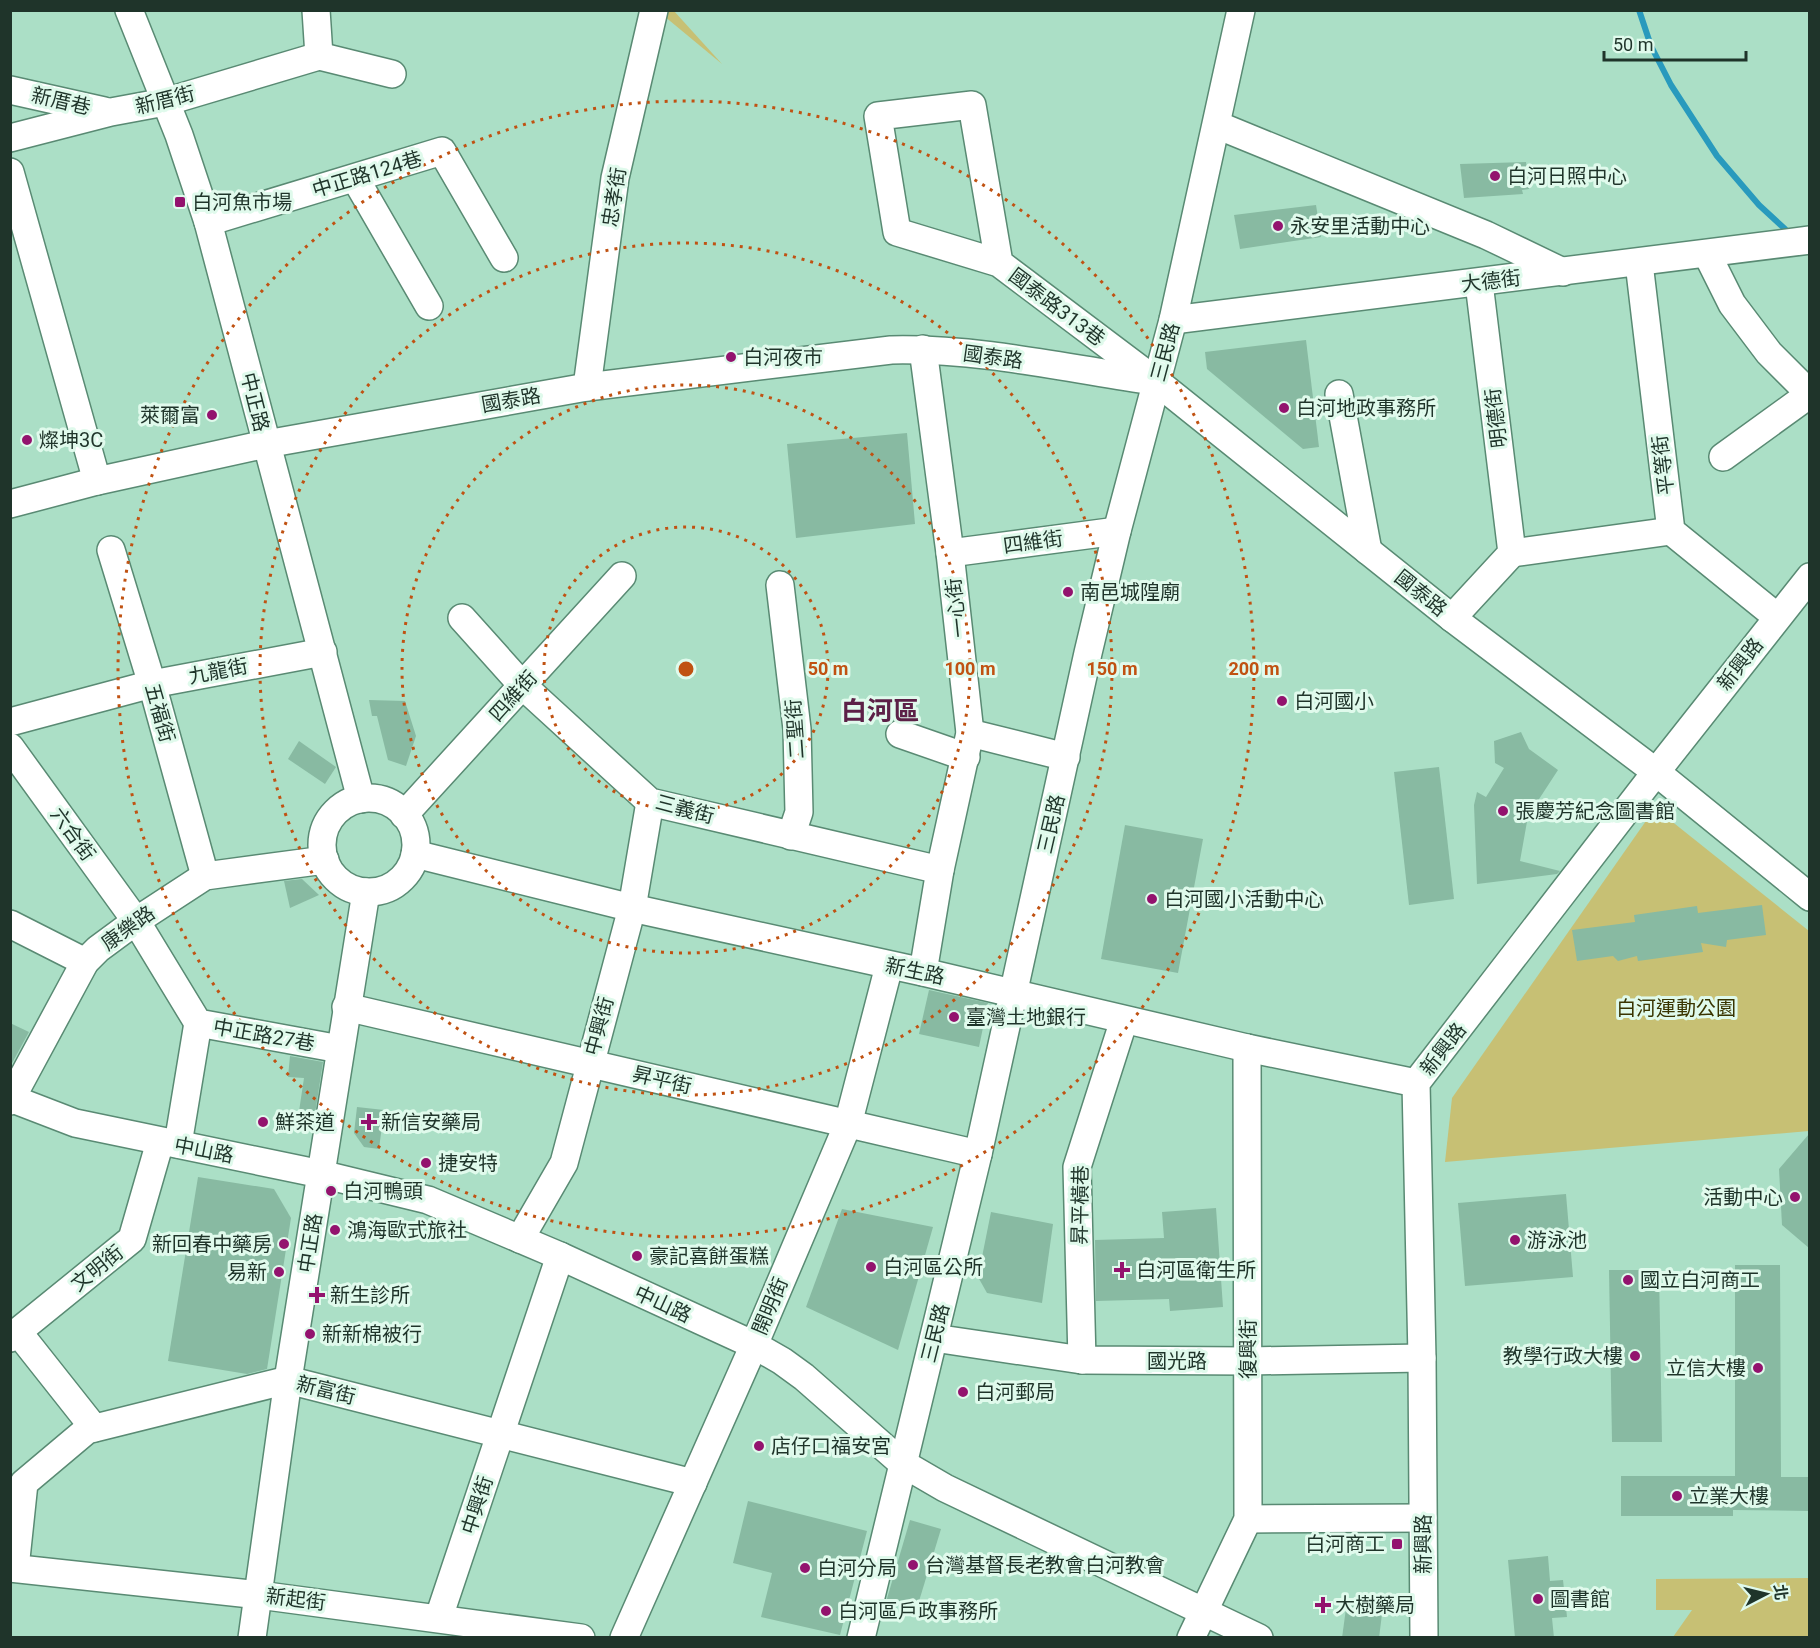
<svg xmlns="http://www.w3.org/2000/svg" width="1820" height="1648" font-family="Roboto,'Noto Sans TC',sans-serif">
<style>
.green{fill:#c7c074}
.lines{fill:none;stroke-linecap:round;stroke-linejoin:round}
.stream{stroke:#299abd;stroke-width:6}
.building{fill:#88baa2}
.minor-casing{stroke:#598a73;stroke-width:30}
.minor{stroke:#fff;stroke-width:27}
.ring{fill:none;stroke:#c05212;stroke-width:3;stroke-dasharray:3 6}
.poi-dot{fill:#93136e;stroke:#e0faec;stroke-width:2}
.labels{text-anchor:middle;dominant-baseline:central;stroke-width:6;stroke-linejoin:round;paint-order:stroke}
.street-label{font-size:20px;fill:#1f342a;stroke:#e0faec}
.poi-label{font-size:20px;fill:#1f342a;stroke:#e0faec;text-anchor:start}
.park-label{font-size:20px;fill:#393401;stroke:#e0faec}
.district-label{font-size:26px;font-weight:bold;fill:#5c2047;stroke:#e0faec}
.centre{fill:#c05212;stroke:#e0faec;stroke-width:3}
.ring-label{font-size:18px;text-anchor:middle;font-weight:bold;fill:#c05212;stroke:#e0faec;stroke-width:6;stroke-linejoin:round;paint-order:stroke}
</style>
<rect width="100%" height="100%" fill="#abdfc6"/>
<g class="green">
<path d="M658,11H674L722,64Z"/>
<path d="M1655,808L1809,931V1131L1445,1162L1452,1098Z"/>
<path d="M1809,1578V1637H1673L1692,1610H1656V1579Z"/>
</g>
<g class="lines">
<path class="stream" d="M1639,10L1651,46L1671,85L1717,156L1759,205L1785,229"/>
</g>
<g class="building">
<path d="M1526,162L1529,189L1522,190L1523,194L1464,198L1460,164Z"/>
<path d="M1316,205L1321,237L1240,249L1234,215Z"/>
<path d="M1306,340L1319,447L1303,449L1207,369L1205,352Z"/>
<path d="M907,433L915,524L796,538L787,444Z"/>
<path d="M369,700L405,701L416,736L406,766L388,760L377,716H372Z"/>
<path d="M1521,732L1529,749L1558,770L1528,816L1520,861L1560,871L1557,874L1477,884L1474,805L1477,792L1486,797L1504,768L1495,763L1494,741Z"/>
<path d="M299,741L336,767L325,784L288,759Z"/>
<path d="M1439,767L1454,899L1409,905L1394,772Z"/>
<path d="M1125,825L1203,839L1178,973L1101,959Z"/>
<path d="M302,879L319,895L290,908L284,881Z"/>
<path d="M1762,905L1766,935L1727,940L1726,947L1701,943L1703,952L1638,961L1637,956L1618,961L1613,956L1577,961L1572,930L1635,922L1634,915L1697,906L1698,913Z"/>
<path d="M929,990L988,1003L979,1047L919,1034Z"/>
<path d="M10,1023L29,1032L10,1067Z"/>
<path d="M290,1056L323,1062L314,1120L298,1118L304,1078L288,1077Z"/>
<path d="M357,1107L384,1110L379,1149L364,1147L354,1133Z"/>
<path d="M1809,1134V1248L1782,1225L1779,1169Z"/>
<path d="M198,1177L274,1189L291,1218L267,1369L247,1374L168,1361Z"/>
<path d="M1566,1194L1573,1277L1465,1286L1458,1203Z"/>
<path d="M1216,1208L1223,1307L1170,1311L1169,1299L1096,1301L1095,1240L1164,1238L1162,1212Z"/>
<path d="M842,1209L933,1227L898,1350L806,1307Z"/>
<path d="M991,1212L1053,1224L1042,1303L987,1293L978,1277Z"/>
<path d="M1735,1265H1780L1781,1477H1809V1511L1733,1510V1516H1621V1476H1735Z"/>
<path d="M1609,1270H1659L1662,1442H1612Z"/>
<path d="M748,1501L867,1531L840,1635L761,1617L772,1573L733,1563Z"/>
<path d="M910,1520L941,1529L916,1611L886,1602Z"/>
<path d="M1548,1556L1550,1581L1563,1580L1567,1617L1552,1618L1554,1638H1515L1508,1560Z"/>
<path d="M1347,1601L1383,1606L1379,1638H1342Z"/>
</g>
<g class="lines">
<g class="minor-casing">
<g id="minor">
<path d="M129,10L179,135L208,222L361,799"/>
<path d="M316,10L319,56"/>
<path d="M319,56L392,74"/>
<path d="M10,90L104,111"/>
<path d="M1217,125L1486,235L1563,272"/>
<path d="M10,138L111,112L165,102L319,56"/>
<path d="M10,172L97,481"/>
<path d="M355,178L429,306"/>
<path d="M208,222L442,151L504,258"/>
<path d="M1707,254L1732,304L1769,353L1810,394"/>
<path d="M999,263L972,105L878,116L897,232L999,263L1157,382L1452,618L1656,772L1810,897"/>
<path d="M1639,263L1671,531L1777,617"/>
<path d="M1173,320L1810,240"/>
<path d="M923,349L950,553L970,733L940,870L923,972"/>
<path d="M587,387L615,178L654,10"/>
<path d="M1339,394L1368,551"/>
<path d="M1723,457L1810,394"/>
<path d="M10,504L97,481L266,444L587,387L891,350C978,348 1066,368 1153,381"/>
<path d="M111,550L152,684L205,876"/>
<path d="M950,553L1117,531"/>
<path d="M1512,553L1671,531"/>
<path d="M780,585L797,729L799,812L791,836"/>
<path d="M462,618L522,685L650,802L940,870"/>
<path d="M1452,618L1512,553L1479,283"/>
<path d="M10,722L152,684L323,652"/>
<path d="M970,733L1066,757"/>
<path d="M900,734L966,757"/>
<path d="M10,747L136,921L198,1023L340,1049"/>
<circle cx="369" cy="845" r="47"/>
<path d="M404,815L622,576"/>
<path d="M415,854L632,908L923,972L1247,1048L1416,1083"/>
<path d="M10,924L85,962"/>
<path d="M346,1007L978,1154"/>
<path d="M10,1098L75,1123L321,1174L428,1200L560,1256L754,1345L782,1361L804,1377L902,1463L945,1488L1259,1638"/>
<path d="M10,1101L85,962L98,949L136,921L205,876L325,860"/>
<path d="M178,1144L198,1023"/>
<path d="M520,1239L564,1163L632,908L650,802"/>
<path d="M18,1332L94,1428"/>
<path d="M10,1338L132,1239L160,1142"/>
<path d="M934,1338L1082,1360L1249,1361L1422,1358"/>
<path d="M1082,1360L1077,1167L1124,1020"/>
<path d="M1248,1519L1423,1518"/>
<path d="M10,1568L259,1595L581,1638"/>
<path d="M15,1568L24,1483L87,1430L288,1380L693,1483"/>
<path d="M439,1617L560,1256"/>
<path d="M252,1638L288,1380L366,892"/>
<path d="M624,1638L754,1345L848,1124L889,966"/>
<path d="M861,1638L978,1154L1088,653L1117,531L1173,320L1241,10"/>
<path d="M1191,1638L1248,1519L1247,1048"/>
<path d="M1424,1638L1422,1358L1416,1083L1656,772L1810,577"/>
</g>
</g>
<use href="#minor" class="minor"/>
</g>
<g class="ring">
<circle cx="686" cy="669" r="142"/>
<circle cx="686" cy="669" r="284"/>
<circle cx="686" cy="669" r="426"/>
<circle cx="686" cy="669" r="568"/>
</g>
<g class="poi-dot">
<circle cx="1495" cy="176" r="6"/>
<rect x="174" y="196" width="12" height="12" rx="3"/>
<circle cx="1278" cy="226" r="6"/>
<circle cx="731" cy="357" r="6"/>
<circle cx="1284" cy="408" r="6"/>
<circle cx="212" cy="415" r="6"/>
<circle cx="27" cy="440" r="6"/>
<circle cx="1068" cy="592" r="6"/>
<circle cx="1282" cy="701" r="6"/>
<circle cx="1503" cy="811" r="6"/>
<circle cx="1152" cy="899" r="6"/>
<circle cx="954" cy="1017" r="6"/>
<circle cx="263" cy="1122" r="6"/>
<path d="M366 1113h6v6h6v6h-6v6h-6v-6h-6v-6h6z"/>
<circle cx="426" cy="1163" r="6"/>
<circle cx="331" cy="1191" r="6"/>
<circle cx="1795" cy="1197" r="6"/>
<circle cx="335" cy="1230" r="6"/>
<circle cx="1515" cy="1240" r="6"/>
<circle cx="284" cy="1244" r="6"/>
<circle cx="637" cy="1256" r="6"/>
<circle cx="871" cy="1267" r="6"/>
<path d="M1119 1261h6v6h6v6h-6v6h-6v-6h-6v-6h6z"/>
<circle cx="279" cy="1272" r="6"/>
<circle cx="1628" cy="1280" r="6"/>
<path d="M314 1286h6v6h6v6h-6v6h-6v-6h-6v-6h6z"/>
<circle cx="310" cy="1334" r="6"/>
<circle cx="1635" cy="1356" r="6"/>
<circle cx="1758" cy="1368" r="6"/>
<circle cx="963" cy="1392" r="6"/>
<circle cx="759" cy="1446" r="6"/>
<circle cx="1677" cy="1496" r="6"/>
<rect x="1391" y="1538" width="12" height="12" rx="3"/>
<circle cx="913" cy="1565" r="6"/>
<circle cx="805" cy="1568" r="6"/>
<circle cx="1538" cy="1599" r="6"/>
<path d="M1320 1596h6v6h6v6h-6v6h-6v-6h-6v-6h6z"/>
<circle cx="826" cy="1611" r="6"/>
</g>
<g class="labels">
<g class="street-label">
<text transform="translate(165 100) rotate(-14)">新厝街</text>
<text transform="translate(61 101) rotate(13)">新厝巷</text>
<text transform="translate(367 174) rotate(-17)">中正路124巷</text>
<text transform="translate(614 197) rotate(-81)">忠孝街</text>
<text transform="translate(1491 281) rotate(-7)">大德街</text>
<text transform="translate(1057 307) rotate(37)">國泰路313巷</text>
<text transform="translate(1165 352) rotate(-75)">三民路</text>
<text transform="translate(993 357) rotate(8)">國泰路</text>
<text transform="translate(511 400) rotate(-10)">國泰路</text>
<text transform="translate(255 402) rotate(76)">中正路</text>
<text transform="translate(1496 418) rotate(-97)">明德街</text>
<text transform="translate(1663 465) rotate(-97)">平等街</text>
<text transform="translate(1033 542) rotate(-8)">四維街</text>
<text transform="translate(1421 593) rotate(39)">國泰路</text>
<text transform="translate(956 608) rotate(-96)">一心街</text>
<text transform="translate(1740 664) rotate(-52)">新興路</text>
<text transform="translate(218 671) rotate(-11)">九龍街</text>
<text transform="translate(513 696) rotate(-48)">四維街</text>
<text transform="translate(160 713) rotate(74)">五福街</text>
<text transform="translate(795 729) rotate(-94)">二聖街</text>
<text transform="translate(685 809) rotate(15)">三義街</text>
<text transform="translate(1051 824) rotate(-77)">三民路</text>
<text transform="translate(73 834) rotate(54)">六合街</text>
<text transform="translate(128 928) rotate(-36)">康樂路</text>
<text transform="translate(915 971) rotate(12)">新生路</text>
<text transform="translate(599 1026) rotate(-75)">中興街</text>
<text transform="translate(264 1035) rotate(10)">中正路27巷</text>
<text transform="translate(1443 1049) rotate(-52)">新興路</text>
<text transform="translate(662 1080) rotate(13)">昇平街</text>
<text transform="translate(204 1150) rotate(11)">中山路</text>
<text transform="translate(1080 1205) rotate(-89)">昇平橫巷</text>
<text transform="translate(310 1243) rotate(-81)">中正路</text>
<text transform="translate(97 1268) rotate(-39)">文明街</text>
<text transform="translate(663 1304) rotate(25)">中山路</text>
<text transform="translate(770 1306) rotate(-67)">開明街</text>
<text transform="translate(935 1333) rotate(-76)">三民路</text>
<text transform="translate(1248 1349) rotate(-90)">復興街</text>
<text x="1177" y="1361">國光路</text>
<text transform="translate(326 1390) rotate(14)">新富街</text>
<text transform="translate(477 1505) rotate(-72)">中興街</text>
<text transform="translate(1423 1544) rotate(-90)">新興路</text>
<text transform="translate(296 1599) rotate(7)">新起街</text>
</g>
<g class="poi-label">
<text x="1507" y="176">白河日照中心</text>
<text x="192" y="202">白河魚市場</text>
<text x="1290" y="226">永安里活動中心</text>
<text x="743" y="357">白河夜市</text>
<text x="1296" y="408">白河地政事務所</text>
<text x="200" y="415" text-anchor="end">萊爾富</text>
<text x="39" y="440">燦坤3C</text>
<text x="1080" y="592">南邑城隍廟</text>
<text x="1294" y="701">白河國小</text>
<text x="1515" y="811">張慶芳紀念圖書館</text>
<text x="1164" y="899">白河國小活動中心</text>
<text x="966" y="1017">臺灣土地銀行</text>
<text x="275" y="1122">鮮茶道</text>
<text x="381" y="1122">新信安藥局</text>
<text x="438" y="1163">捷安特</text>
<text x="343" y="1191">白河鴨頭</text>
<text x="1783" y="1197" text-anchor="end">活動中心</text>
<text x="347" y="1230">鴻海歐式旅社</text>
<text x="1527" y="1240">游泳池</text>
<text x="272" y="1244" text-anchor="end">新回春中藥房</text>
<text x="649" y="1256">豪記喜餅蛋糕</text>
<text x="883" y="1267">白河區公所</text>
<text x="1136" y="1270">白河區衛生所</text>
<text x="267" y="1272" text-anchor="end">易新</text>
<text x="1640" y="1280">國立白河商工</text>
<text x="330" y="1295">新生診所</text>
<text x="322" y="1334">新新棉被行</text>
<text x="1623" y="1356" text-anchor="end">教學行政大樓</text>
<text x="1746" y="1368" text-anchor="end">立信大樓</text>
<text x="975" y="1392">白河郵局</text>
<text x="771" y="1446">店仔口福安宮</text>
<text x="1689" y="1496">立業大樓</text>
<text x="1385" y="1544" text-anchor="end">白河商工</text>
<text x="925" y="1565">台灣基督長老教會白河教會</text>
<text x="817" y="1568">白河分局</text>
<text x="1550" y="1599">圖書館</text>
<text x="1335" y="1605">大樹藥局</text>
<text x="838" y="1611">白河區戶政事務所</text>
</g>
<g class="park-label">
<text x="1676" y="1008">白河運動公園</text>
</g>
<g class="district-label">
<text x="880" y="711">白河區</text>
</g>
</g>
<circle cx="686" cy="669" r="9" class="centre"/>
<g class="ring-label">
<text x="828" y="675">50 m</text>
<text x="970" y="675">100 m</text>
<text x="1112" y="675">150 m</text>
<text x="1254" y="675">200 m</text>
</g>
<rect width="1820" height="1648" fill="none" stroke="#1f342a" stroke-width="24"/>
<g transform="translate(1766 1594) rotate(83)" stroke="#e0faec" stroke-width="4.5" paint-order="stroke">
<path d="M0-4.5L10 22L0 15L-10 22Z" fill="#1f342a"/>
<text y="-9" font-size="16" font-weight="bold" text-anchor="middle" fill="#1f342a">北</text>
</g>
<path d="M1604 51v9h142v-9" fill="none" stroke="#1f342a" stroke-width="3"/>
<text x="1613" y="51" font-size="18" fill="#1f342a" stroke="#e0faec" stroke-width="4.5" paint-order="stroke">50 m</text>
</svg>
